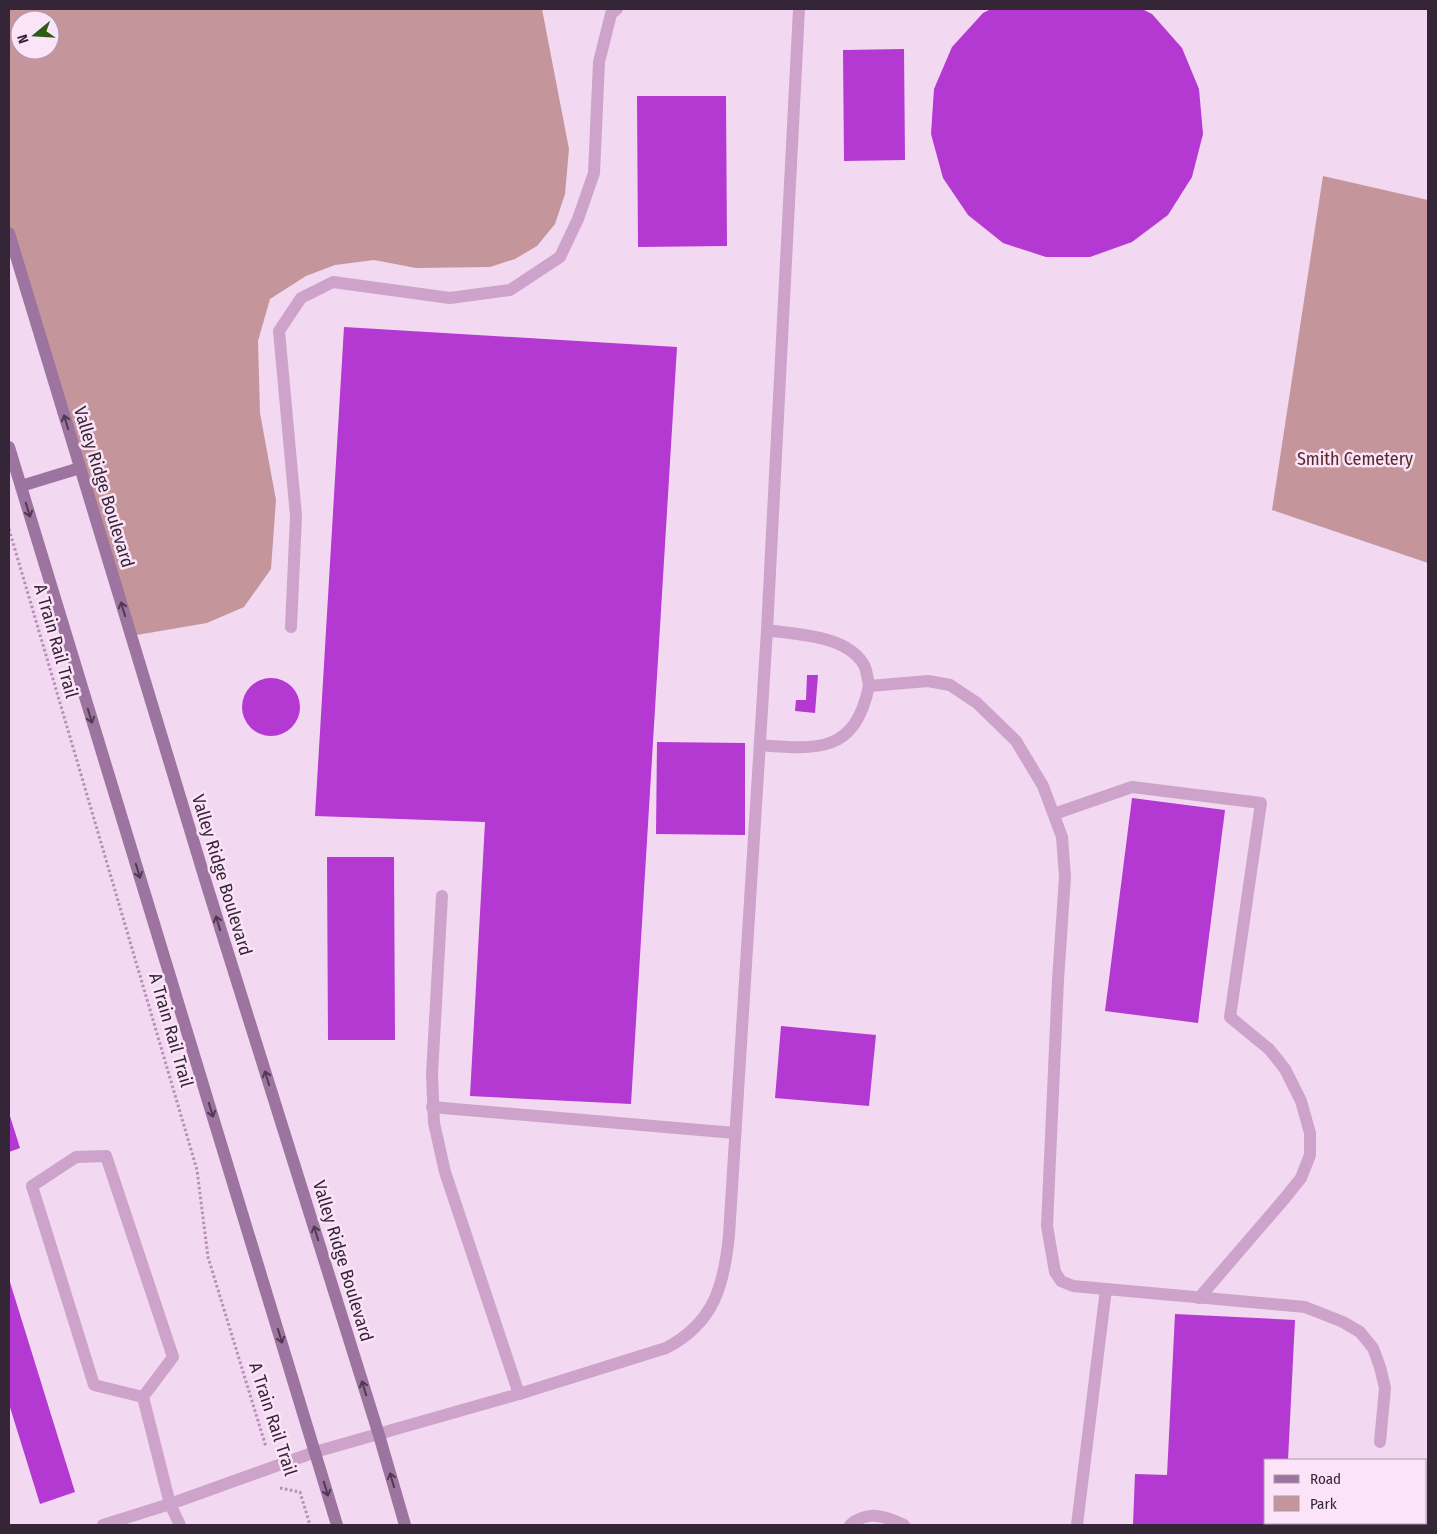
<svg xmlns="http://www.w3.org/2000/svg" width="1437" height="1534" font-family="'Fira Sans Condensed',sans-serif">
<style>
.green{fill:#c4969b;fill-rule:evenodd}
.building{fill:#b438d2}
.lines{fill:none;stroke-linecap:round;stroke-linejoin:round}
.path{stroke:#b88db8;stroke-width:3;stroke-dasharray:2.5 2.5;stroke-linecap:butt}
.service{stroke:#cda3cc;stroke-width:12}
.secondary{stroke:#9d74a0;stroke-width:12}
.oneway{stroke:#4f3a51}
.labels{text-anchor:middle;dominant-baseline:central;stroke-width:5;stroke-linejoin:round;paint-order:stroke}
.park-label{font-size:18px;fill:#57272a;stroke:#fbe4f8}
.street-label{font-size:18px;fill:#352637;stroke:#fbe4f8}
</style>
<rect width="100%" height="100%" fill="#f3d8f1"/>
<g class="green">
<path d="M9,9H542L569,149L565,194L555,224L537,246L515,259L490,267L416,268L374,260L335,265L306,276L270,299L258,341L260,413L276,500L271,569L244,607L207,623L131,636L9,233ZM20,20H50V50H20Z"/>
<path d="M1323,176L1428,200V563L1272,510Z"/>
</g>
<g class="building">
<path d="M991,9H1142L1152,14L1182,48L1199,89L1203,134L1192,177L1168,215L1132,242L1090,257H1046L1003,243L968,215L943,178L931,134L934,89L952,47L983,13Z"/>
<path d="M904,49L905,160L844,161L843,50Z"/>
<path d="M637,96H726L727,246L638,247Z"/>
<path d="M344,327L677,347L631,1104L470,1096L485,822L315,816Z"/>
<path d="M807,675H818L815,713L795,711L796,700H806Z"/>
<circle cx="271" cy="707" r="29"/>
<path d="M657,742L745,743V835L656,834Z"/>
<path d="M1132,798L1225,810L1198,1023L1105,1011Z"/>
<path d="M327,857H394L395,1040H328Z"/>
<path d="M781,1026L876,1035L869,1106L775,1098Z"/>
<path d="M9,1113L20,1148L9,1152Z"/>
<path d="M9,1279L75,1492L40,1504L9,1404Z"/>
<path d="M1175,1314L1295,1320L1288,1460H1266V1523H1276V1525H1133L1135,1474L1167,1475Z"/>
</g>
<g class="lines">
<g class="path">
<path d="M9,529L197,1170L208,1257L266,1447"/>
<path d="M280,1488L300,1492L310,1525"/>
</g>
<g class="service">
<path d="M291,627L296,516L279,331L301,298L333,282L450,298L510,290L560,257L578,219L594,173L599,62L611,14L617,9"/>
<path d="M767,630C798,635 849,635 865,667C867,673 868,680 869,686L928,681L950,685L977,703L1016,741L1043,786L1062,837L1065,877L1058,980L1047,1226L1055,1272L1061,1281L1073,1286L1106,1289"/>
<path d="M760,745C818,750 855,753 869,686"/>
<path d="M1054,814L1132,787L1261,803L1230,1017L1269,1049L1285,1069L1301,1101L1310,1133V1155L1301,1178L1285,1198L1199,1298"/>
<path d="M442,896L432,1074L434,1123L445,1172L519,1394"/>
<path d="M432,1107L735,1133"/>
<path d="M143,1397L173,1357L106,1156L76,1157L32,1186L94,1385L143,1397L170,1504L315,1452L519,1394L666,1348C714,1323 724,1286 729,1235L767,630L799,9"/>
<path d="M103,1525L170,1504L180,1525"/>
<path d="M850,1525C868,1510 885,1516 904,1525"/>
<path d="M1077,1525L1106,1289L1305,1307L1343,1322L1360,1332L1373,1348L1380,1367L1385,1388L1380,1442"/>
</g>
<g class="secondary">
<path d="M9,233L208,889L379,1435L405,1525"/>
<path d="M9,447L337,1525"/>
<path d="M21,486L80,468"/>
</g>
</g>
<defs><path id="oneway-shaft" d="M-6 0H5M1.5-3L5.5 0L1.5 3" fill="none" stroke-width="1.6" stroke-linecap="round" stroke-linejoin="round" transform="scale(1.25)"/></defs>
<g class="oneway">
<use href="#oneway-shaft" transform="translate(66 422) rotate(-107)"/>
<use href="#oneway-shaft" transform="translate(28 510) rotate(73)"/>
<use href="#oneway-shaft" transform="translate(123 609) rotate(-107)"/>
<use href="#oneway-shaft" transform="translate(90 716) rotate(73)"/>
<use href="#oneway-shaft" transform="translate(138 871) rotate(73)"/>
<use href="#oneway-shaft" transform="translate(218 923) rotate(-107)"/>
<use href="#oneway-shaft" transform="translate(267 1078) rotate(-107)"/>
<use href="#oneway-shaft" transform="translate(211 1110) rotate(73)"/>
<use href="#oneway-shaft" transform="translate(316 1233) rotate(-107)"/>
<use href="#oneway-shaft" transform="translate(280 1336) rotate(73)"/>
<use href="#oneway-shaft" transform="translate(364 1388) rotate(-107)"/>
<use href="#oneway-shaft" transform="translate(392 1480) rotate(-106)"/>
<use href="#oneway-shaft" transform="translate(326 1489) rotate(73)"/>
</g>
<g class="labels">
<g class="park-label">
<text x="1355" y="459">Smith Cemetery</text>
</g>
<g class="street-label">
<text transform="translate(104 487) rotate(73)">Valley Ridge Boulevard</text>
<text transform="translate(56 641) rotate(74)">A Train Rail Trail</text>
<text transform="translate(222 875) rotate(73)">Valley Ridge Boulevard</text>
<text transform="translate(171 1030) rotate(74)">A Train Rail Trail</text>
<text transform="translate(343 1261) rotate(73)">Valley Ridge Boulevard</text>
<text transform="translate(273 1419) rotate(72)">A Train Rail Trail</text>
</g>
</g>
<rect width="1437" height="1534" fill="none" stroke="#352637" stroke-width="20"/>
<rect x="1264" y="1459" width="162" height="65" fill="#fbe4f8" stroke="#ac98ab"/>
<rect x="1274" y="1475" width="25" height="8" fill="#9d74a0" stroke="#ac98ab"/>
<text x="1310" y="1484" font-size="15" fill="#352637">Road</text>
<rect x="1274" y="1496" width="25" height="15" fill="#c4969b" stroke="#ac98ab"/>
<text x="1310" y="1509" font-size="15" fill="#352637">Park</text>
<g transform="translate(35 35) rotate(252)"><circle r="24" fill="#fbe4f8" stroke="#ac98ab"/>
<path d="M0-4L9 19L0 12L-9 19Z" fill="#305c17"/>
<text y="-8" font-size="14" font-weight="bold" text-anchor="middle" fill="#352637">N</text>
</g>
</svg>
